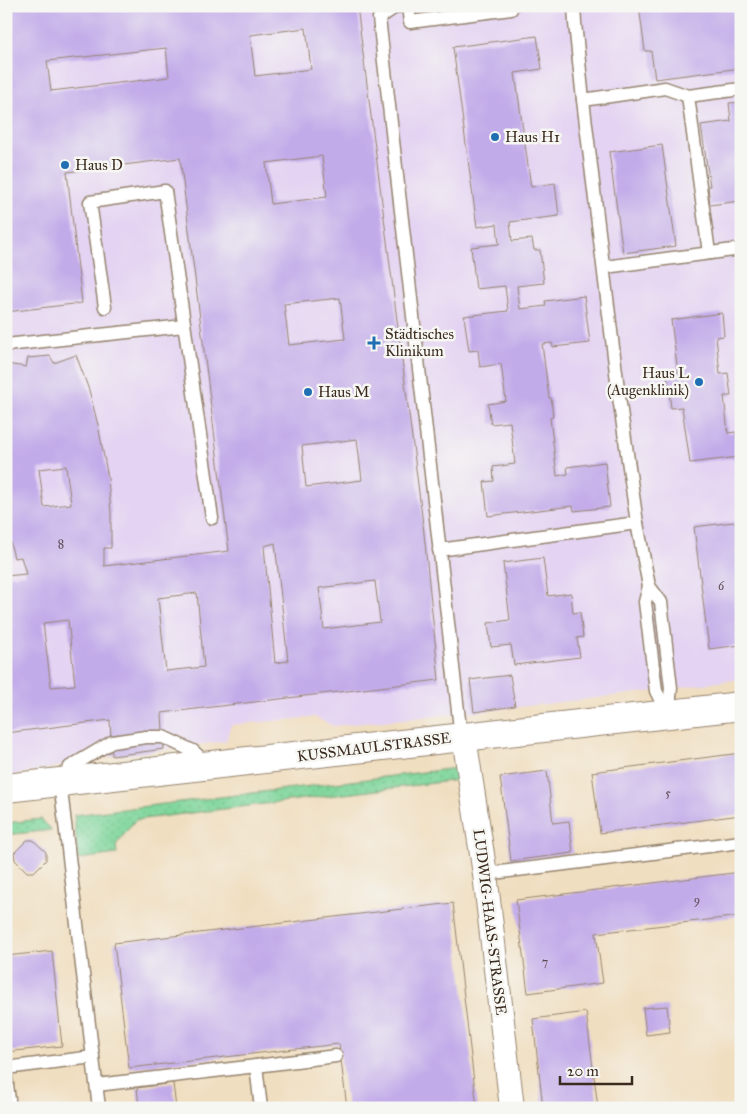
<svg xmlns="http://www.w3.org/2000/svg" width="747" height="1114" font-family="'IM FELL Great Primer',serif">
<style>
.built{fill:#e4d3f2}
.grass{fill:url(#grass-dots);stroke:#5d805c}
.building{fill:#c2abe9;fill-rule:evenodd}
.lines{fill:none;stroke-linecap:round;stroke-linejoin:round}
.service-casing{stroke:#96846f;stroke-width:15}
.minor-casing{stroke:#96846f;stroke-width:26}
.tertiary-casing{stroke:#96846f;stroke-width:30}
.service{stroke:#fff;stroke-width:12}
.minor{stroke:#fff;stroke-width:24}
.tertiary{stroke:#fff;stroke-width:28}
.poi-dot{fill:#1f6fb2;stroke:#f6f6f2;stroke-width:2}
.labels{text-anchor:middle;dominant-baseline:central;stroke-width:5;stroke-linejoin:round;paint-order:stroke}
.number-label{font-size:12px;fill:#5d4a51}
.poi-label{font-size:15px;fill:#3b2a1e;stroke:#f6f6f2;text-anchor:start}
.street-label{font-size:15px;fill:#3b2a1e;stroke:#f6f6f2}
</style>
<defs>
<pattern id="grass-dots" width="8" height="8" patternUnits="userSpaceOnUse" patternTransform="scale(1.25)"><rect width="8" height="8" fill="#7fd69b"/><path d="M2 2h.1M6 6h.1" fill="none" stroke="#6fb885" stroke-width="1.8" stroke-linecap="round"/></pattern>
</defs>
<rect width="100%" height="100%" fill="#f6f6f2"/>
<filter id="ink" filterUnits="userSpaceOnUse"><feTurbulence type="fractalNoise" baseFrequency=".02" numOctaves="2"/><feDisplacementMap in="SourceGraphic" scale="10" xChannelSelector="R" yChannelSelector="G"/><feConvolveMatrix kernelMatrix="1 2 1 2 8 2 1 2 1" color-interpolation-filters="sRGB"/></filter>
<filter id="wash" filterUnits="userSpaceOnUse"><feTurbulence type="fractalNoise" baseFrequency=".0096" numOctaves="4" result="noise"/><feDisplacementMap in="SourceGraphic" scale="20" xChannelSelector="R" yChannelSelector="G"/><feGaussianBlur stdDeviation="1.12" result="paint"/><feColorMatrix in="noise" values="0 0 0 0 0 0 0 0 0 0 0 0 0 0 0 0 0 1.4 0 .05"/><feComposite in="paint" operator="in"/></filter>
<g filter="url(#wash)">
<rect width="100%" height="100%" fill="#f0dec0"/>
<path class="built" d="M6,6H741V679L656,691L474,712L333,726L315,717L231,725L226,741L113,756L6,777Z"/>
<g class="grass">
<path d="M457,768L458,780L135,820L116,845L117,854L78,859L74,815Z"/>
<path d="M41,819L52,830L6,835V823Z"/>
</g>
<g id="blocks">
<g class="building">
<path d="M6,6H357L423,524L439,680L162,713L164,749L112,756L110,720L6,733V576L26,574L21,557L14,558L6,524V364L26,367L28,358L50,356L54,363L76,355L89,390L98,425L108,478L111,513V548H104V566L229,551L180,158L67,172L82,303L6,312ZM306,28L311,69L255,76L250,35ZM166,48L169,77L51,91L47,61ZM322,156L327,197L271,204L266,163ZM340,298L345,339L289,345L284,304ZM357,439L362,480L306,487L302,446ZM66,466L71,504L44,507L39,469ZM275,543L288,661L275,663L264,546ZM375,581L380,622L324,629L319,588ZM197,593L204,667L166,671L158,598ZM68,620L75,685L51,687L43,623Z"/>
<path d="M639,6H741V68L655,79L651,51H645Z"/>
<path d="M537,36L542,69L515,73L531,187L555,183L559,216L510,222L512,241L532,239L534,250H540L544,283L517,286L520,309L546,306L545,301L584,296L590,343L553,347L552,343L542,344L549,398H551L553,417L550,418L557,476L568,474L567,467L605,462L610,507L574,511L573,506L488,516L484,482L494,481L493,467L515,464L510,422L491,424L488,404L506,401L501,364L480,367L478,350L469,351L464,316L508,311L505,286L476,289L471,247L499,244L497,224L477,227L453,47Z"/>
<path d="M741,102V175H737L740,201L710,205L708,186H710L701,125L731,121L729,103Z"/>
<path d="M662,145L676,246L623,253L609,152Z"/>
<path d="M722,313L724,336L716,337L720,374L728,373L731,396H724L728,433L736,432L739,457L690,463L682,407L671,408L667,374L678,373L671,320Z"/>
<path d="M741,521V645L709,649L694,527Z"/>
<path d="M543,558L548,596L571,593L573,613L580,612L583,637L577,638L580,657L514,665L511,645L491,647L488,623L510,620L503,563Z"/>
<path d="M510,675L515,706L474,712L470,680Z"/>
<path d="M741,753V815L600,833L592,772Z"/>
<path d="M547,771L553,823L569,821L573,853L511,861L500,777Z"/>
<path d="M27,840H33L46,852V860L34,872H27L15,860L14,853Z"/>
<path d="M741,872V916L596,933L603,983L528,993L516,900Z"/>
<path d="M453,903L477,1108H347L339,1044L129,1068L114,943Z"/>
<path d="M52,951L62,1046L6,1052V956Z"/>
<path d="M667,1006L670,1032L646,1035L643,1008Z"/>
<path d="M586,1012L598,1108H543L533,1019Z"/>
<path d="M173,1083L176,1108H139L137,1088Z"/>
</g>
</g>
</g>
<g filter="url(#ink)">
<use href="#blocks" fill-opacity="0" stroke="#96846f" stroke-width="1"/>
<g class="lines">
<g class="service-casing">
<g id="service">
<path d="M400,6L395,7L379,18L461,737"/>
<path d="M408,6L410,22L511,9V6"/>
<path d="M574,6L575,23L583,100L619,397L637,523L649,586L645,602L656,691L668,715"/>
<path d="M688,96L709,253"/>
<path d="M583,100L665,88L688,96L741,89"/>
<path d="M605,267L741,249"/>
<path d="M105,307L90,202L165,191L212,518"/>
<path d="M6,345L184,326"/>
<path d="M439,550L637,523"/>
<path d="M649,586L661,602L671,688L668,715"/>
<path d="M485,874L741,842"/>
<path d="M256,1066L336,1056"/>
<path d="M6,1068L93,1057"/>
<path d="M6,1077L10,1108"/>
<path d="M97,1085L256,1066L261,1108"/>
<path d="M99,1108L60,782L70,767L112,742L146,737H163L193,751L208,765"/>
</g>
</g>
<g class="minor-casing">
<path id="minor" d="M464,737L485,874L512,1108"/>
</g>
<g class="tertiary-casing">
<path id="tertiary" d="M6,788L741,706"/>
</g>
<use href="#service" class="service"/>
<use href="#minor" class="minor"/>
<use href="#tertiary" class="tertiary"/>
</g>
</g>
<g class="poi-dot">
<circle cx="495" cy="137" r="5"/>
<circle cx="65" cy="165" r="5"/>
<path d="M371.5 335.5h5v5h5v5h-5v5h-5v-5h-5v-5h5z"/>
<circle cx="699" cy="382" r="5"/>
<circle cx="308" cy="392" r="5"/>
</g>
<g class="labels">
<g class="number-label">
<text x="61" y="544">8</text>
<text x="721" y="586">6</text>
<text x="668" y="793">5</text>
<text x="697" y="900">9</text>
<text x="545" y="962">7</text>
</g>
<g class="poi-label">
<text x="505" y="137">Haus H1</text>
<text x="75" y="165">Haus D</text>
<text x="385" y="334">Städtisches<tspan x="385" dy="17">Klinikum</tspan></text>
<text x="689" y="373" text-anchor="end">Haus L<tspan x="689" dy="17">(Augenklinik)</tspan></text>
<text x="318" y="392">Haus M</text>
</g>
<g class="street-label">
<text transform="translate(374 747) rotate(-7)">KUSSMAULSTRASSE</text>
<text transform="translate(490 922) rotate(83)">LUDWIG-HAAS-STRASSE</text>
</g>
</g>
<rect width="747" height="1114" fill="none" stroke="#f6f6f2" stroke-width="25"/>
<path d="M560 1076v8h72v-8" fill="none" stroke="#3b2a1e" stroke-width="2.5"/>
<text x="567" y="1076" font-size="15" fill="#3b2a1e" stroke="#f6f6f2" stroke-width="4" paint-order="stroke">20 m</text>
</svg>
